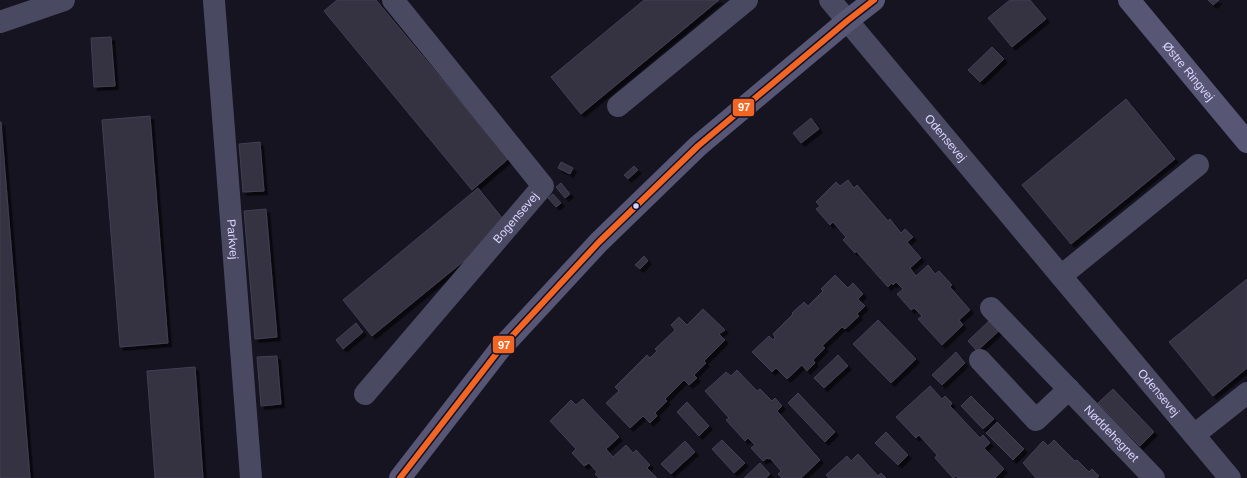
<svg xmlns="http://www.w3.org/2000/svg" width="1247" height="478" font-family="Helvetica,sans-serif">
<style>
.building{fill:#343243;stroke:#433f54;filter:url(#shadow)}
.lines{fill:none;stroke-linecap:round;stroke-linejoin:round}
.street{stroke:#4a4962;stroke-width:22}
.secondary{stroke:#575674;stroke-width:22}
.bus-1-casing{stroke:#130f26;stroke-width:9}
.bus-1{stroke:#f26522;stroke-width:6}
.bus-dot{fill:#d9d4ff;stroke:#130f26;stroke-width:1.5}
.labels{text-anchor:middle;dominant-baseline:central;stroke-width:4;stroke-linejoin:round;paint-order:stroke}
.street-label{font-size:12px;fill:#d9d4ff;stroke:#130f26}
.line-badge{stroke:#130f26;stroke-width:1.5}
.badge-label{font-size:11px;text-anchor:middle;font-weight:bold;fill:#fff}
</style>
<defs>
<filter id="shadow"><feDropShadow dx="3.5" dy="3.5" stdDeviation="0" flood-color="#0009"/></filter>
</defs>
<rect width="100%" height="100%" fill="#161421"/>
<g class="building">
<path d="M337,0H376L508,159L472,190L324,11Z"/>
<path d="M644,0H719L581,114L551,77Z"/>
<path d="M1010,0H1030L1046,19L1012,47L988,18Z"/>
<path d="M1208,0H1219L1213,5Z"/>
<path d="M111,37L115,86L94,87L91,38Z"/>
<path d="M992,47L1004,59L980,82L968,70Z"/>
<path d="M1126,99L1175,159L1071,244L1022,185Z"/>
<path d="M150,116L168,343L120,347L102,120Z"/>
<path d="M811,118L819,129L801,143L793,133Z"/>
<path d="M0,122H1L30,478H0Z"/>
<path d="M260,142L264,191L243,192L239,144Z"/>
<path d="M561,162L573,168L570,174L558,168Z"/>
<path d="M634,166L638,170L628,179L624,175Z"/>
<path d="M848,180L854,188L857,185L888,221L890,219L901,233L905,229L913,237L907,242L921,258L910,268L916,276L928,265L935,274L939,271L952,285L950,287L970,310L959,320L963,325L942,345L918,319L922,316L914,308L911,310L897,294L903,289L896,282L893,285L892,283L888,287L856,251L855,253L843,240L846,237L833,222L830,225L816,209L820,206L816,202L836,182L840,186Z"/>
<path d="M561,183L570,194L565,198L556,187Z"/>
<path d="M478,188L508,225L372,336L343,300Z"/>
<path d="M553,194L561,203L556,207L548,198Z"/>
<path d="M266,209L277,337L255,339L244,211Z"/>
<path d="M644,256L648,261L640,269L635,265Z"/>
<path d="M835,275L848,288L853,283L863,294L858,299L865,306L857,314L859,316L845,329L842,327L822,346L825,348L813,360L815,363L807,371L802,365L787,379L776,368L772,372L752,352L769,336L773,340L775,337L773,334L793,314L792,313L804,302L808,306L823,291L821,289Z"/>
<path d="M1247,279V368L1213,396L1169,342Z"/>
<path d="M703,309L725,330L719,334L725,340L704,361L706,363L694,375L697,378L689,385L684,380L665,399L667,401L655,413L657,416L650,423L643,416L630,428L606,403L619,391L615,387L647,355L650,358L657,351L655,349L675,330L671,325L679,317L687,325Z"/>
<path d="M991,319L1001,329L977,351L968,341Z"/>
<path d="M878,320L916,359L891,383L853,344Z"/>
<path d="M356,323L363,332L343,349L336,340Z"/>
<path d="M956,352L965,363L942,385L932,375Z"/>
<path d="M838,355L848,366L824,388L814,378Z"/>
<path d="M277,356L281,404L261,406L257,357Z"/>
<path d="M195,367L203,478H155L147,371Z"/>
<path d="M737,370L757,391L760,389L772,401L775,398L782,406L777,411L820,460L801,478H782L778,474L781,471L770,458L768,459L767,458L763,461L751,448L755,445L748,438L745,441L726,420L729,418L705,391L726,372L731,376Z"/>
<path d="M930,386L942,399L945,396L952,403L950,406L980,438L983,435L990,443L984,448L1004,469L995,478H958L956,476L953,478L935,458L937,455L919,435L916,438L896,417Z"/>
<path d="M1113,389L1154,432L1140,446L1098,403Z"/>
<path d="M798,393L835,432L825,442L788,403Z"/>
<path d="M971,396L994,419L983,429L961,406Z"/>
<path d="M583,399L619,437L606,449L613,457L626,445L633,453L636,450L650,465L647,468L657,478H599L595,474L597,472L589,463L584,466L572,453L576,449L550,421L571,400L576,405Z"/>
<path d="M687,402L709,426L699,436L677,412Z"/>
<path d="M997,422L1024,449L1013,460L986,433Z"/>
<path d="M886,432L908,455L898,465L875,443Z"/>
<path d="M722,440L745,463L734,473L712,449Z"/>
<path d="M1054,440L1075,461L1077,460L1089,472L1092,469L1099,476L1097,478H1036L1023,463L1043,441L1048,446Z"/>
<path d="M685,441L695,452L671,474L661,464Z"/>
<path d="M858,454L878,476L881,473L886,478H829L826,475L847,456L851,461Z"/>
<path d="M760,463L770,474L766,478H744Z"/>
</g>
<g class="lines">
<g class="street">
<path id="s1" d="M830,0L1230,478"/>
<path id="s2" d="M214,1L251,478"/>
<path d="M0,22L64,0"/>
<path d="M618,106L747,0"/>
<path d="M1061,276L1198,165"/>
<path id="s3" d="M991,308L1154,478"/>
<path d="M980,360L1036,420L1069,389"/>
<path id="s4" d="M365,394L543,186L393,0"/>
<path d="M1194,435L1247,393"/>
</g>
<g class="secondary">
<path id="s5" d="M1129,0L1247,142"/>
<path d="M400,478L500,349L599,242L698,146L847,21L874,0"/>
</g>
<g class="bus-1-casing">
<path id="bus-1" d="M400,478L500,349L599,242L698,146L847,21L874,0"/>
</g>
<use href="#bus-1" class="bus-1"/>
</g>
<circle class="bus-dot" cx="636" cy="206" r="3.5"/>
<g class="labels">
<g class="street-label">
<text stroke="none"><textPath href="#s5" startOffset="93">Østre Ringvej</textPath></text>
<text stroke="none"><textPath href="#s1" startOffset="180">Odensevej</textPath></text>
<text stroke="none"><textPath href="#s4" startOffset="232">Bogensevej</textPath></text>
<text stroke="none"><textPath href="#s2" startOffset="239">Parkvej</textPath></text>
<text stroke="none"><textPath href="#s1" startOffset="512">Odensevej</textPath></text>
<text stroke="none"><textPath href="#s3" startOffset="174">Nøddehegnet</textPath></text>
</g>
</g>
<g class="line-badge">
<rect x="732" y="98" width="23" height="19" rx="4" fill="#f26522"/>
<rect x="492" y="335" width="23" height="19" rx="4" fill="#f26522"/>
</g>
<g class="badge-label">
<text x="744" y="111">97</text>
<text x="504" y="349">97</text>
</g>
</svg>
